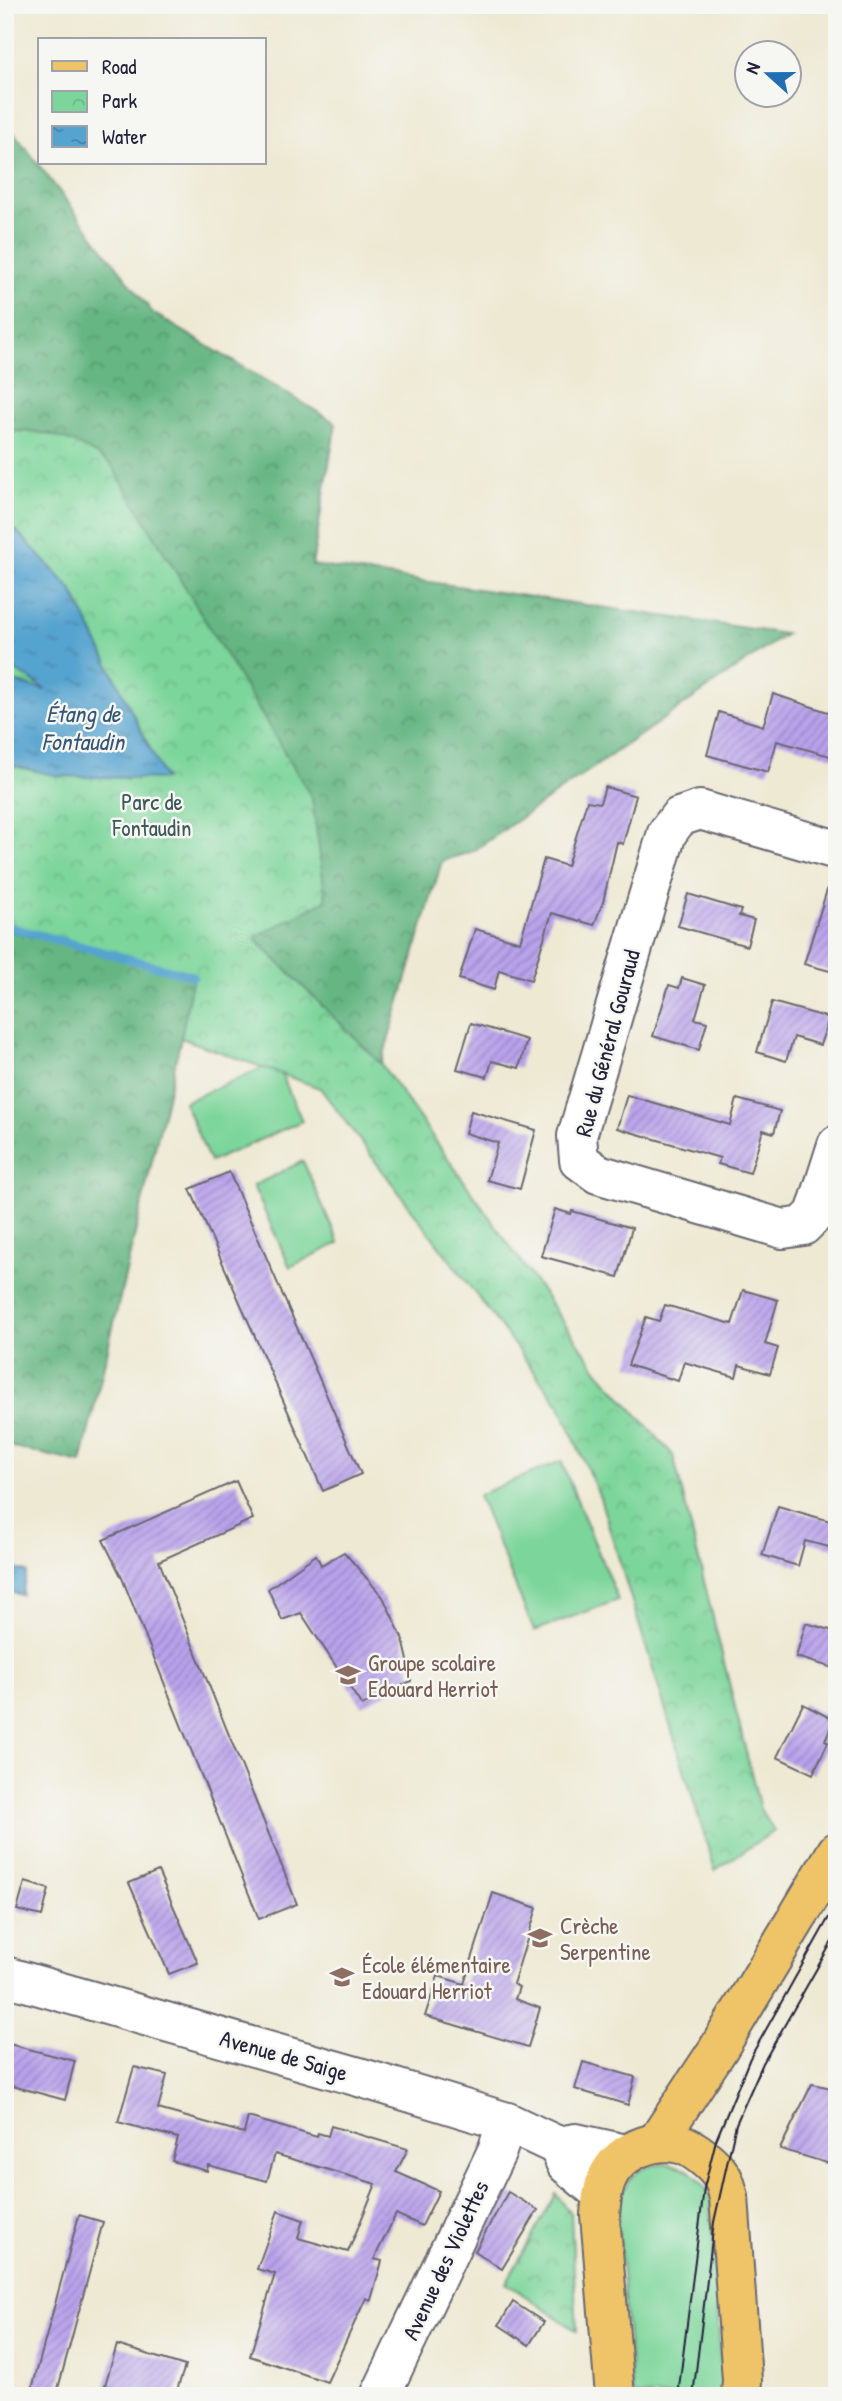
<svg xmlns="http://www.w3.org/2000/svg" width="842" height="2401" font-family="'Patrick Hand',sans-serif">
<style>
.grass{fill:#7cd59a;stroke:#4f7c6a;stroke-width:2}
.forest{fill:url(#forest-crowns);stroke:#446c5e;stroke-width:2}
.park{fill:url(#park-crowns);stroke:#4f7c6a;stroke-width:2}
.water{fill:url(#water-ripples);stroke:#3c6285;stroke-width:2}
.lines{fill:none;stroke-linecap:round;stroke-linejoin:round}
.stream{stroke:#55a3cf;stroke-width:9}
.building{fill:url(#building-hatch)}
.minor-casing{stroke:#696870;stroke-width:42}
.major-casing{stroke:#696870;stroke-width:42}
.minor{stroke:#fff;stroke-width:38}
.major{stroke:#efc469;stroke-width:38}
.tram{stroke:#22223b;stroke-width:2}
.labels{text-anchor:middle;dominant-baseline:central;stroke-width:5;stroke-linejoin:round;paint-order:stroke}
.park-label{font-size:23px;fill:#3d5858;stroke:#f6f6f2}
.street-label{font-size:23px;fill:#22223b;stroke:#f6f6f2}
.education-label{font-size:23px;fill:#785e54;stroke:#f6f6f2;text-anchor:start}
.water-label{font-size:24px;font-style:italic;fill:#365676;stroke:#f6f6f2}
</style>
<defs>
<pattern id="forest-crowns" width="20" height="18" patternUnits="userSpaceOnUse" patternTransform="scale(1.75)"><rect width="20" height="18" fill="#65b682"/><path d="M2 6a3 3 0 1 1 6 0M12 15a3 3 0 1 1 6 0" fill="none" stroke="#53946c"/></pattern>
<pattern id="park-crowns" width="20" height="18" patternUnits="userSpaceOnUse" patternTransform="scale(1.75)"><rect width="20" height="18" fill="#7cd59a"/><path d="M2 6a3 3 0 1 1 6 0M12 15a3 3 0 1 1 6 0" fill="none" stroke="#6bb786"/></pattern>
<pattern id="water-ripples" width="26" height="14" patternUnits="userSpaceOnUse" patternTransform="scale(1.75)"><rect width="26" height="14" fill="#55a3cf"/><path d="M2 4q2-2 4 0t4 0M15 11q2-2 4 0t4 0" fill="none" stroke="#4684a9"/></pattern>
<pattern id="building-hatch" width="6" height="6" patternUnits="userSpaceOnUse" patternTransform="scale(1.75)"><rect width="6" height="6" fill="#baa3ec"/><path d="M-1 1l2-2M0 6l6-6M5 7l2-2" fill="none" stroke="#9784c0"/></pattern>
</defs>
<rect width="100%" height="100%" fill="#f6f6f2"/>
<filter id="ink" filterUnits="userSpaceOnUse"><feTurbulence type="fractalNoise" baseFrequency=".0143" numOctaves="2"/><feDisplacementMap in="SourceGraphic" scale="14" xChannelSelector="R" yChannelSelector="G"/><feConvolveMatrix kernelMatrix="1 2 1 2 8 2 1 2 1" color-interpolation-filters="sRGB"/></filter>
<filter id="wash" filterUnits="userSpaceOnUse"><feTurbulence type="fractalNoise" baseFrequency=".00686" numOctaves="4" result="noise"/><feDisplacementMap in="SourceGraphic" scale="28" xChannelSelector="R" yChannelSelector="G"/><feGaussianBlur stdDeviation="1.57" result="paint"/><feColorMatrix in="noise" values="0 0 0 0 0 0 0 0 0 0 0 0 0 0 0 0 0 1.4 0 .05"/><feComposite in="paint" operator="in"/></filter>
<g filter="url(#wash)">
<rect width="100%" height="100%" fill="#eee9d3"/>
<g class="grass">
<path d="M276,1062L302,1121L210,1162L184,1102Z"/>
<path d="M303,1161L339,1243L290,1267L253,1186Z"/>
<path d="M561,1461L618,1600L534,1631L478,1495Z"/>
<path d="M664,2163C687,2166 701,2176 710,2197L723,2396H633L617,2218C622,2185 628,2169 664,2163Z"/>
</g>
<g class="forest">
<path d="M5,121L153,313L336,423L312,565L786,634L473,851L442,861L381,1064L254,938L52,434L5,432Z"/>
<path d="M5,930L193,976L181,1038L81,1463L5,1445Z"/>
</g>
<g class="park">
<path d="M5,432C48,428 77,441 111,464L312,798L326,900L254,938L381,1064L599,1372L673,1455L760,1809L774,1831L715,1870L600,1498L560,1406L320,1088L181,1038L193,976L5,928Z"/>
<path d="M556,2194L571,2214L577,2331L506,2283Z"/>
</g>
<g class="water">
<path d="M16,530L72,590L165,779L58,776L5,764V680L46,690L5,663V532Z"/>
<path d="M5,1567L27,1572L22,1595L5,1591Z"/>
</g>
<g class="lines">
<path class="stream" d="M5,926L193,976"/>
</g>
<g id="blocks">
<g class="building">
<path d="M773,694L837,715V758L777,741L768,772L707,755L719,712L763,726Z"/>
<path d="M605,787L636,796L623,844L617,842L603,902L594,925L552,913L531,980L499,970L494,990L459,979L475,929L520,942L544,859L567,866L587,801L600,803Z"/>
<path d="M831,877L837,878V973L804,964Z"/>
<path d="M688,894L741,910L739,916L754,920L747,946L678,926Z"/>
<path d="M682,978L705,985L695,1019L707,1022L699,1050L653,1036L669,985L679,988Z"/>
<path d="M772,1002L829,1018L820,1045L794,1037L786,1061L757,1052Z"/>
<path d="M471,1023L527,1040L519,1068L492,1061L487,1077L457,1069Z"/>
<path d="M627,1095L730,1125L737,1099L780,1111L774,1133L763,1130L750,1173L718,1164L720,1158L617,1128Z"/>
<path d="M471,1111L536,1130L520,1189L487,1180L498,1143L465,1133Z"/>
<path d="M229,1172L361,1474L323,1491L190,1189Z"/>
<path d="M555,1209L571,1214L572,1211L632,1228L618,1277L541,1256Z"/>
<path d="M743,1290L778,1300L765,1344L778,1348L770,1374L739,1365L736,1377L684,1362L678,1381L628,1365L646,1317L659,1321L665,1305L732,1324Z"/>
<path d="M236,1481L253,1519L159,1561L297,1904L259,1919L122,1578L103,1540Z"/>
<path d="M778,1506L837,1523V1549L805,1541L798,1566L762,1555Z"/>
<path d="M344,1552L383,1597L403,1639L409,1665L411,1681L362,1706L301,1613L282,1620L268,1589L316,1555L321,1565Z"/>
<path d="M806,1623L837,1632V1669L796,1657Z"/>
<path d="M803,1704L834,1720L825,1740L828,1742L813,1774L777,1757Z"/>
<path d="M158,1871L198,1963L169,1974L129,1883Z"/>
<path d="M25,1882L49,1889L42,1916L17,1910Z"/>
<path d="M493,1893L537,1908L513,1984L519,1987L515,1999L540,2008L528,2047L425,2016L438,1976L464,1984Z"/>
<path d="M5,2043L75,2061L65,2100L5,2084Z"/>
<path d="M583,2062L635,2077L628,2105L575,2089Z"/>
<path d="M134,2067L167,2075L158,2109L244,2133L248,2117L317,2137L318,2133L328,2136L331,2126L408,2149L396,2172L439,2191L422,2226L396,2214L374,2259L382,2261L371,2300L366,2298L327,2382L250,2356L275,2274L257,2269L278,2211L303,2220L298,2238L348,2252L376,2184L275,2154L267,2181L208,2165L207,2171L172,2161L178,2138L118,2122Z"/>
<path d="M812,2084L837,2089V2166L780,2149Z"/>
<path d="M508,2192L538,2210L502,2269L475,2251Z"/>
<path d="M79,2215L103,2222L56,2396L32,2389Z"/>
<path d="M513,2302L544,2322L529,2345L499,2325Z"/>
<path d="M117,2345L185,2366L175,2396H122L124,2390L105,2385Z"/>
</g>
</g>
</g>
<g filter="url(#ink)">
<use href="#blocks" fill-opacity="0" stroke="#696870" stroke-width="2"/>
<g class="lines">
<g class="minor-casing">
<g id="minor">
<path d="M837,850L700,810L679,817L667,833L577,1136L579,1160L598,1174L783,1229L803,1226L815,1214L837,1145"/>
<path d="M5,1976L359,2077L507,2122L558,2146L576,2143L626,2154"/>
<path d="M558,2146L566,2164L602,2194"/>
<path d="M380,2396L497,2151L507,2122"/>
</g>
</g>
<g class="major-casing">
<g id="major">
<path d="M656,2143L717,2051L837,1851"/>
<path d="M615,2396L600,2215C601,2203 602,2190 607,2178C619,2152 652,2137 680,2144C693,2147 715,2165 722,2177C726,2183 727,2191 729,2197L742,2380L741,2396"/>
</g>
</g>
<use href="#minor" class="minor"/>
<use href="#major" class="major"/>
<g class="tram">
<path d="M678,2396L704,2188L716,2140L750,2058L837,1903"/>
<path d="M693,2396L714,2222L736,2124L763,2063L837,1933"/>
</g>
</g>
</g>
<defs>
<g id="school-bare" transform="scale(1.89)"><path d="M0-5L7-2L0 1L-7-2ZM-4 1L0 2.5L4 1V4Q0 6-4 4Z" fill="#8d6e63" stroke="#f6f6f2" stroke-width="2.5" paint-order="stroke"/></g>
</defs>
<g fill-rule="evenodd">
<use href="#school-bare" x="348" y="1675"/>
<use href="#school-bare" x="540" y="1938"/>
<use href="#school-bare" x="342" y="1977"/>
</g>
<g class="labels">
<g class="park-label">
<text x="152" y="801">Parc de<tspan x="152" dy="26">Fontaudin</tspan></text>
</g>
<g class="street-label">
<text transform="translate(607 1043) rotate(-75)">Rue du Général Gouraud</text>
<text transform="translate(284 2055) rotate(16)">Avenue de Saige</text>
<text transform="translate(445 2260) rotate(-65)">Avenue des Violettes</text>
</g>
<g class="education-label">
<text x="368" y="1662">Groupe scolaire<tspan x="368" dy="26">Edouard Herriot</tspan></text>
<text x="560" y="1925">Crèche<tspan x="560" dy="26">Serpentine</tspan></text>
<text x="362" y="1964">École élémentaire<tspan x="362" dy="26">Edouard Herriot</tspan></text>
</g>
<g class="water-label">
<text x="83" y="713">Étang de<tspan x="83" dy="28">Fontaudin</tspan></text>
</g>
</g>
<rect width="842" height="2401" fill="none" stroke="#f6f6f2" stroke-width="28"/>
<rect x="38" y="38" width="228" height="126" fill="#f6f6f2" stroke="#a1a1a9" stroke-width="2"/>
<rect x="52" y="61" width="35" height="10" fill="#efc469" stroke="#a1a1a9" stroke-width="2"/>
<text x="102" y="74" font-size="21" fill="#22223b">Road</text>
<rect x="52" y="91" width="35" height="21" fill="url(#park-crowns)" stroke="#a1a1a9" stroke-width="2"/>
<text x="102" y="108" font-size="21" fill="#22223b">Park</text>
<rect x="52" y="126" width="35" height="21" fill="url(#water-ripples)" stroke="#a1a1a9" stroke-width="2"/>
<text x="102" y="144" font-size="21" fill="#22223b">Water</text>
<g transform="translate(768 74) rotate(291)"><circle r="33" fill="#f6f6f2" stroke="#a1a1a9" stroke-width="2"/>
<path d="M0-5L12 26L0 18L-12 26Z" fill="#1f6fb2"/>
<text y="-10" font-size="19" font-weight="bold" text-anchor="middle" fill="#22223b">N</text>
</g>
</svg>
